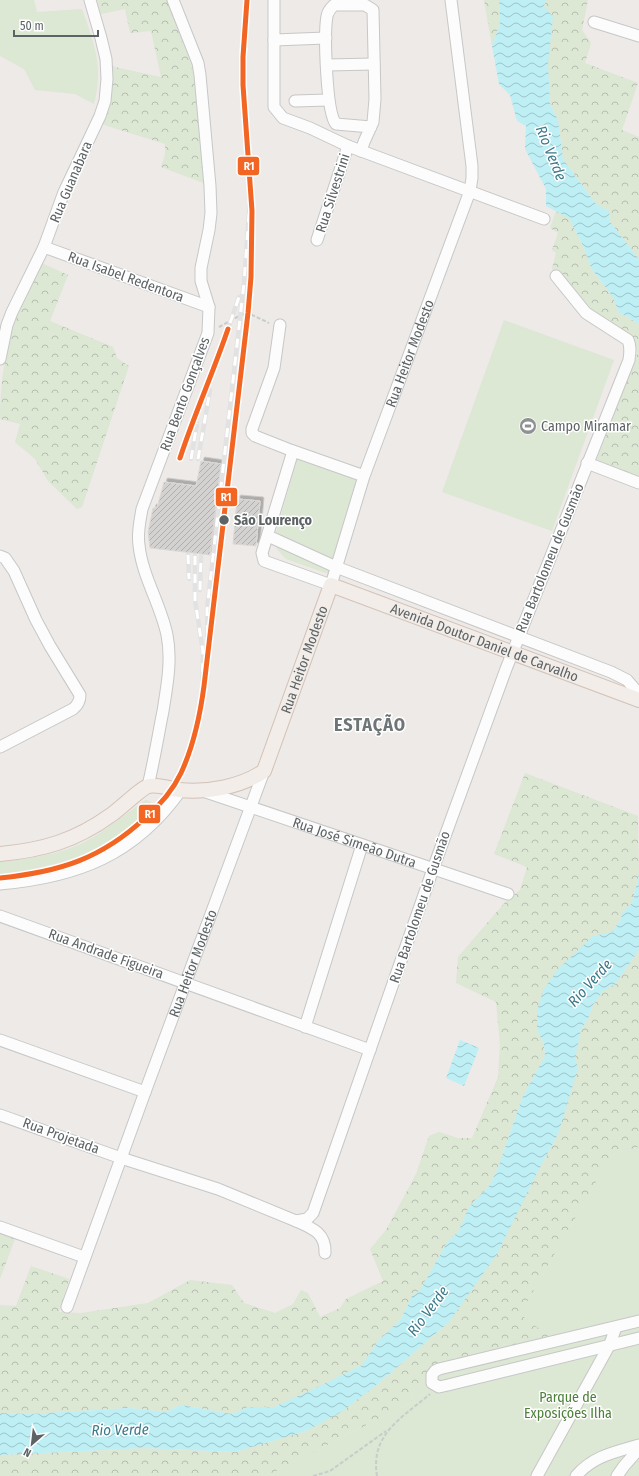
<svg xmlns="http://www.w3.org/2000/svg" width="639" height="1476" font-family="'Fira Sans Condensed',sans-serif">
<style>
.green{fill:#dce7d4}
.forest{fill:url(#forest-crowns)}
.water{fill:url(#water-waves)}
.building{fill:url(#building-hatch);stroke:#dcd9d7;filter:url(#shadow)}
.lines{fill:none;stroke-linecap:round;stroke-linejoin:round}
.minor-casing{stroke:#c7c7c7;stroke-width:13}
.major-casing{stroke:#d3c2b7;stroke-width:16}
.path{stroke:#c8cdc9;stroke-width:2;stroke-dasharray:4 2;stroke-linecap:butt}
.minor{stroke:#fcfcfc;stroke-width:11}
.major{stroke:#f2ede9;stroke-width:14}
.rail-casing{stroke:#e2e2e2;stroke-width:4.5}
.rail{stroke:#fff;stroke-width:3;stroke-dasharray:9;stroke-linecap:butt}
.rail-1-casing{stroke:#fff;stroke-width:8}
.rail-1{stroke:#f26522;stroke-width:5}
.stop-dot{fill:#5d6365;stroke:#fff;stroke-width:1.5}
.labels{text-anchor:middle;dominant-baseline:central;stroke-width:3;stroke-linejoin:round;paint-order:stroke}
.street-label{font-size:14px;fill:#5d6365;stroke:#fff}
.poi-label{font-size:14px;fill:#5d6365;stroke:#fff;text-anchor:start}
.stop-label{font-size:14px;font-weight:bold;fill:#5d6365;stroke:#fff;text-anchor:start}
.park-label{font-size:14px;fill:#4d803a;stroke:#fff}
.water-label{font-size:15px;font-style:italic;fill:#3c7a89;stroke:#fff}
.district-label{font-size:18px;font-weight:bold;letter-spacing:1px;fill:#6e7577;stroke:#fff}
.line-badge{stroke:#fff;stroke-width:1.5}
.badge-label{font-size:11px;text-anchor:middle;font-weight:bold;fill:#fff}
</style>
<defs>
<pattern id="forest-crowns" width="20" height="18" patternUnits="userSpaceOnUse"><rect width="20" height="18" fill="#dce7d4"/><path d="M2 6a3 3 0 1 1 6 0M12 15a3 3 0 1 1 6 0" fill="none" stroke="#b6bfb0"/></pattern>
<pattern id="water-waves" width="16" height="10" patternUnits="userSpaceOnUse"><rect width="16" height="10" fill="#beeff5"/><path d="M0 5q4-4 8 0t8 0" fill="none" stroke="#9ec5ca"/></pattern>
<pattern id="building-hatch" width="6" height="6" patternUnits="userSpaceOnUse"><rect width="6" height="6" fill="#d4d2d1"/><path d="M-1 1l2-2M0 6l6-6M5 7l2-2" fill="none" stroke="#afaead"/></pattern>
<filter id="shadow"><feDropShadow dx="3.5" dy="-3.5" stdDeviation="0" flood-color="#0004"/></filter>
</defs>
<rect width="100%" height="100%" fill="#edeae8"/>
<g class="green">
<path d="M0,0H34L37,12L82,9C94,43 104,67 94,104L75,94L35,90L24,69L0,56Z"/>
<path d="M504,320L614,360L552,531L442,492Z"/>
<path d="M298,457L357,477L328,574L286,559L277,549L274,539Z"/>
<path d="M146,800L151,802V807L146,814C132,824 118,836 104,844C72,863 36,869 0,874V862C33,858 67,854 95,836C111,826 126,814 141,803Z"/>
<path d="M639,1147V1476H266L412,1402L410,1390L431,1368L445,1362L550,1337L520,1314L612,1154Z"/>
</g>
<g class="forest">
<path d="M97,0H167L195,75L206,184L161,167L165,154V144L101,124L110,66L161,77L151,31L130,33L125,9L101,14Z"/>
<path d="M484,0H499L500,24L492,46Z"/>
<path d="M546,0H588L582,30L591,43L585,63L638,83L622,130L639,137V259L610,222L609,211L596,204L563,159L558,120L550,104L544,6Z"/>
<path d="M556,211L569,217L584,248L591,268L613,297L619,313L628,317L639,324V476L596,461L634,363L637,354L636,345L631,337L588,310L552,269L556,253L552,250L558,233L550,228Z"/>
<path d="M42,263L68,275L50,321L113,347L117,358L129,366L82,507L77,509L48,481L35,459L15,442L20,424L0,419C0,388 5,345 17,316C24,298 34,281 42,263Z"/>
<path d="M525,773L638,816L639,874L632,903L622,913L621,919L612,932L593,936L537,1030L544,1044L545,1056L522,1098L498,1168L489,1186L469,1207L458,1232L448,1241L420,1290L412,1296L401,1319L379,1340L362,1365L323,1385L274,1407H248L232,1414L181,1405L166,1412L129,1408L30,1414L0,1413V1305L16,1306L31,1266L69,1279L59,1312L81,1313L148,1303L190,1280L232,1285L244,1303L275,1313L293,1304L301,1290L308,1293L320,1317L340,1308L346,1299L383,1281L370,1249L386,1230L416,1174L429,1136L439,1132L458,1138H472L498,1077L500,1045L496,1002L456,983L458,957L506,901L520,890L527,867L494,854Z"/>
<path d="M639,950V1147L612,1154L520,1314L550,1337L445,1362L431,1367L421,1386L410,1390L412,1402L266,1476H0V1455L144,1448L235,1452L306,1431L379,1383L449,1322L537,1173L558,1134L581,1029L588,1019L593,1005L603,991L615,984Z"/>
<path d="M0,1233L15,1239L0,1279Z"/>
</g>
<g class="water">
<path d="M499,0H546L544,6L553,17L548,64L550,104L558,120L563,159L596,204L609,211L610,222L639,259V324L628,317L619,313L613,297L591,268L584,248L569,218L546,206V189L525,149L526,126L517,121L510,95L499,84L492,46L500,24Z"/>
<path d="M639,874V950L615,984L603,991L593,1005L588,1019L581,1029L575,1059L578,1068L558,1134L537,1173L497,1254L449,1322L379,1383L341,1412L306,1431L235,1452L144,1448L0,1455V1413L30,1414L129,1408L166,1412L181,1405L232,1414L248,1407H274L322,1385L362,1365L379,1340L401,1319L412,1296L420,1290L448,1241L458,1232L469,1207L489,1186L498,1168L522,1098L545,1056L544,1044L537,1030V1010L544,989L558,969L593,936L612,932L621,919L622,913L632,903Z"/>
<path d="M460,1040L479,1048L464,1086L446,1078Z"/>
</g>
<g class="building">
<path d="M201,461L221,464L210,555L150,548L148,532L153,508H157L164,482L196,486Z"/>
<path d="M237,499L260,501L256,546L233,544Z"/>
</g>
<g class="lines">
<g class="minor-casing">
<g id="minor">
<path d="M274,0V107L283,118L310,128L348,146L544,219"/>
<path d="M594,22L639,36"/>
<path d="M274,40L326,38"/>
<path d="M327,65L374,64"/>
<path d="M295,101L328,100"/>
<path d="M361,151L364,142L373,122L375,99L373,10L365,5H334C330,9 328,11 327,16C324,33 326,112 336,124L371,127"/>
<path d="M317,240L348,146"/>
<path d="M44,247L209,307"/>
<path d="M280,325L274,368L252,429V433L255,436L293,451"/>
<path d="M0,359L7,325L12,312L44,247L64,192L100,116L105,101L107,79L106,59L101,38L90,0"/>
<path d="M587,463L639,483"/>
<path id="s1" d="M364,476L293,451L262,553L264,561L331,585L364,476L470,191L472,178V166L451,0"/>
<path d="M268,536L336,567L611,672L627,680L639,694"/>
<path d="M0,556L5,558L14,571L36,620L50,646L80,695C80,701 78,705 73,709L0,747"/>
<path d="M148,786C154,761 158,736 163,711C167,686 172,660 167,635C161,605 142,576 139,545C137,533 140,521 142,509L208,333L209,307L201,281V268L209,230L211,213L210,186L200,75L198,63L173,0"/>
<path id="s2" d="M203,791L508,894"/>
<path d="M0,884C78,877 135,855 181,790"/>
<path d="M0,916L370,1050"/>
<path d="M305,1027L362,845"/>
<path d="M0,1040L145,1092"/>
<path d="M0,1115L121,1158L218,1189L296,1221L307,1219L313,1213L433,869L506,669L629,360C630,352 631,347 628,340L586,313L556,276"/>
<path d="M296,1221C312,1228 326,1233 325,1253"/>
<path d="M0,1227L84,1257"/>
<path id="s3" d="M67,1307L145,1092L264,771"/>
<path d="M639,1321L439,1369L435,1371L432,1375V1383L439,1387L448,1385L639,1338"/>
<path d="M537,1476L610,1344L616,1327"/>
<path d="M576,1476C593,1456 615,1452 639,1445"/>
<path d="M617,1476L624,1466L639,1449"/>
</g>
</g>
<g class="major-casing">
<g id="major">
<path id="s4" d="M0,854C43,850 75,841 111,815C119,810 142,787 149,786C159,784 170,789 179,790C207,793 241,787 264,771L331,585L639,700"/>
</g>
</g>
<g class="path">
<path d="M219,327L241,315L248,313L269,323"/>
<path d="M313,1476L330,1471L386,1431"/>
<path d="M377,1476C370,1434 402,1418 430,1394"/>
</g>
<use href="#minor" class="minor"/>
<use href="#major" class="major"/>
<g class="rail-casing">
<g id="rail">
<path d="M247,0L243,57V85L250,179"/>
<path d="M248,313L251,259"/>
<path d="M180,458L191,424L220,352L239,297"/>
<path d="M191,459L197,423"/>
<path d="M198,459L210,390"/>
<path d="M188,555L189,579"/>
<path d="M195,556V600L203,652L202,699"/>
<path d="M200,590L201,557"/>
<path d="M208,652L207,610L244,283L249,214L250,175"/>
</g>
</g>
<use href="#rail" class="rail"/>
<g class="rail-1-casing">
<g id="rail-1">
<path d="M180,458C194,415 213,373 228,329"/>
<path d="M0,878C59,872 101,859 145,818C159,806 173,790 181,773C194,745 200,716 204,686L248,313L251,277L252,211L243,85V57L247,0"/>
</g>
</g>
<use href="#rail-1" class="rail-1"/>
</g>
<defs>
<g id="stadium-disc" transform="scale(0.9)"><circle r="9.5" fill="#8f9293" stroke="#fff"/><path d="M0-5a6.5 5 0 1 0 0 10a6.5 5 0 1 0 0-10ZM-3.5-1.8h7v3.6h-7Z" fill="#fff"/></g>
</defs>
<g fill-rule="evenodd">
<use href="#stadium-disc" x="528" y="426"/>
</g>
<circle class="stop-dot" cx="224" cy="520" r="5.5"/>
<g class="labels">
<g class="street-label">
<text transform="translate(71 182) rotate(-67)">Rua Guanabara</text>
<text transform="translate(333 193) rotate(-72)">Rua Silvestrini</text>
<text transform="translate(126 277) rotate(20)">Rua Isabel Redentora</text>
<text stroke="none"><textPath href="#s1" startOffset="506">Rua Heitor Modesto</textPath></text>
<text transform="translate(185 394) rotate(-70)">Rua Bento Gonçalves</text>
<text transform="translate(550 558) rotate(-68)">Rua Bartolomeu de Gusmão</text>
<text stroke="none"><textPath href="#s4" startOffset="648">Avenida Doutor Daniel de Carvalho</textPath></text>
<text stroke="none"><textPath href="#s4" startOffset="405">Rua Heitor Modesto</textPath></text>
<text stroke="none"><textPath href="#s2" startOffset="160">Rua José Simeão Dutra</textPath></text>
<text transform="translate(420 907) rotate(-71)">Rua Bartolomeu de Gusmão</text>
<text transform="translate(106 954) rotate(20)">Rua Andrade Figueira</text>
<text stroke="none"><textPath href="#s3" startOffset="366">Rua Heitor Modesto</textPath></text>
<text transform="translate(61 1136) rotate(20)">Rua Projetada</text>
</g>
<g class="poi-label">
<text x="541" y="426">Campo Miramar</text>
</g>
<g class="stop-label">
<text x="234" y="520">São Lourenço</text>
</g>
<g class="park-label">
<text x="568" y="1397">Parque de<tspan x="568" dy="16">Exposições Ilha</tspan></text>
</g>
<g class="water-label">
<text transform="translate(551 153) rotate(68)">Rio Verde</text>
<text transform="translate(590 983) rotate(-48)">Rio Verde</text>
<text transform="translate(428 1311) rotate(-53)">Rio Verde</text>
<text transform="translate(120 1430) rotate(-1)">Rio Verde</text>
</g>
<g class="district-label">
<text x="370" y="725">ESTAÇÃO</text>
</g>
</g>
<g class="line-badge">
<rect x="237" y="156" width="23" height="20" rx="4" fill="#f26522"/>
<rect x="215" y="487" width="23" height="20" rx="4" fill="#f26522"/>
<rect x="138" y="804" width="23" height="20" rx="4" fill="#f26522"/>
</g>
<g class="badge-label">
<text x="249" y="170">R1</text>
<text x="226" y="501">R1</text>
<text x="150" y="818">R1</text>
</g>
<g transform="translate(32 1444) rotate(208)" stroke="#ffffff" stroke-width="3" paint-order="stroke">
<path d="M0-3L7 15L0 10L-7 15Z" fill="#5d6365"/>
<text y="-6" font-size="11" font-weight="bold" text-anchor="middle" fill="#5d6365">N</text>
</g>
<path d="M14 30v6h84v-6" fill="none" stroke="#5d6365" stroke-width="2"/>
<text x="20" y="30" font-size="12" fill="#5d6365" stroke="#ffffff" stroke-width="3" paint-order="stroke">50 m</text>
</svg>
